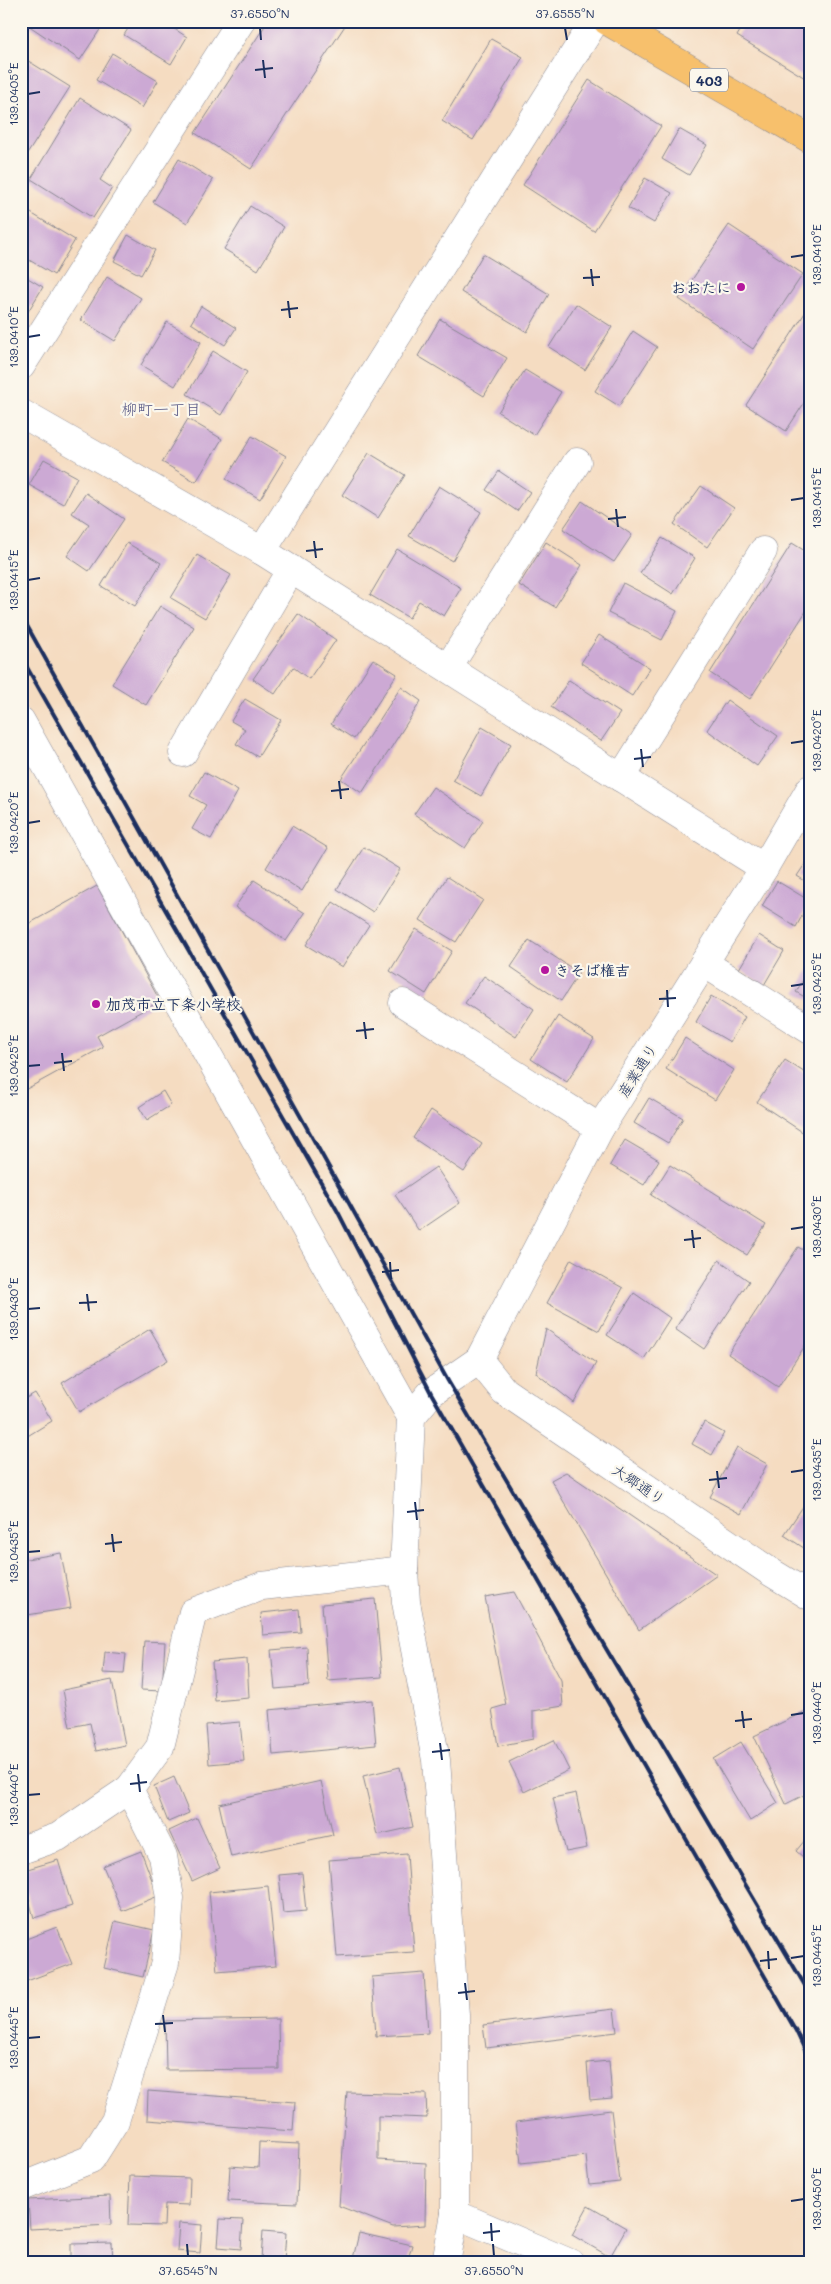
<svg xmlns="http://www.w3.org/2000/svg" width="831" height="2284" font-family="Mali,'Klee One',sans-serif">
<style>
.building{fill:#cca9d4}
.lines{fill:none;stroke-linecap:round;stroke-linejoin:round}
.minor-casing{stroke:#888690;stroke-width:29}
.tertiary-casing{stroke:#888690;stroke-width:29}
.trunk-casing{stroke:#888690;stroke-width:29}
.minor{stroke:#fff;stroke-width:28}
.tertiary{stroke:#fff;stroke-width:28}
.trunk{stroke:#f7c06c;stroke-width:28}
.rail{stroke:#1b2f5e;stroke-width:4}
.ticks{fill:none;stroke:#1b2f5e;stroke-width:2}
.poi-dot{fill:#b5179e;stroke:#fbf7ec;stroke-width:2}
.labels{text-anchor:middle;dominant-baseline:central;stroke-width:4.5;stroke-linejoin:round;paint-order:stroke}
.shield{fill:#fbf7ec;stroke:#5e6b89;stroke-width:1}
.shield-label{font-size:14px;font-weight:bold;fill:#1b2f5e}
.poi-label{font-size:15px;font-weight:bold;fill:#1b2f5e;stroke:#fbf7ec;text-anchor:start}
.street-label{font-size:15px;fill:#1b2f5e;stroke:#fbf7ec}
.neighbourhood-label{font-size:16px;fill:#595a87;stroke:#fbf7ec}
.neatline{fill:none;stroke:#1b2f5e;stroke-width:2}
.ticks-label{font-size:12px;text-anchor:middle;fill:#1b2f5e}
</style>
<rect width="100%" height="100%" fill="#fbf7ec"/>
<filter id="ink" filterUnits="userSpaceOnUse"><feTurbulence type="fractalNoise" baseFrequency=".02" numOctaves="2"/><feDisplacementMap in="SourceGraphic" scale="10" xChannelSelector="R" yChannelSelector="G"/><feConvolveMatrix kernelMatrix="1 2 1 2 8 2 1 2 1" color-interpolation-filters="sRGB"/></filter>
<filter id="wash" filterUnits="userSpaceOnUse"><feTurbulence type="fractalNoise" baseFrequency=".0096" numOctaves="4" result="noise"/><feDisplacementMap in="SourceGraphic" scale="20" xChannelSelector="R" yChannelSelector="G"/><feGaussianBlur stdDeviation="1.12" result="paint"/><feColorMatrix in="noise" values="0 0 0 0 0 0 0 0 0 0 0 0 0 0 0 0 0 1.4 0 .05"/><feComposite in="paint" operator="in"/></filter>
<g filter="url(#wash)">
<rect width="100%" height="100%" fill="#f5dcc1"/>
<g id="blocks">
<g class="building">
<path d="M22,21H103L105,22L80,60Z"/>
<path d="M133,21H162L187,37L171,64L124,35Z"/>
<path d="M268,21H348L251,169L195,133Z"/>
<path d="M746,21H810V81L737,36Z"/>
<path d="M491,39L523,57L473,140L442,121Z"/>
<path d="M112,53L158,81L142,108L96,80Z"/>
<path d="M22,57L70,87L26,156L21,153Z"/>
<path d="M589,80L661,126L594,231L523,185Z"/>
<path d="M80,98L131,130L100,180L112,188L93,218L31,179Z"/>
<path d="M679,129L707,145L689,175L662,159Z"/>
<path d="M179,159L213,180L187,223L153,202Z"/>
<path d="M645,178L672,193L654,223L628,208Z"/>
<path d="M250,206L284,227L258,270L224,249Z"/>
<path d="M21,207L75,240L54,275L21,255Z"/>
<path d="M729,225L803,274L753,349L679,299Z"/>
<path d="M128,235L155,250L141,275L114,261Z"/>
<path d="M483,254L549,294L527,332L461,292Z"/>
<path d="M21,274L43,287L21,323Z"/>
<path d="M107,277L141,298L115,341L81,320Z"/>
<path d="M576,304L612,327L585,370L549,347Z"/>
<path d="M810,305V394L786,431L746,405Z"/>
<path d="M201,306L236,328L225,345L191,323Z"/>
<path d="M440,319L507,358L484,396L418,356Z"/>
<path d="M167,322L201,342L175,386L141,365Z"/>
<path d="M633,331L657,347L619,406L595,391Z"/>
<path d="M213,351L247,372L221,415L187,394Z"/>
<path d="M525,370L561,392L534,435L498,412Z"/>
<path d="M188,419L222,439L196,482L162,462Z"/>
<path d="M252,436L286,456L260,499L226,479Z"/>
<path d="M369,453L405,475L378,518L342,495Z"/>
<path d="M44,459L77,477L63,504L29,485Z"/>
<path d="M499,471L530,492L517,511L486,490Z"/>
<path d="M439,486L481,512L452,561L409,536Z"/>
<path d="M701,486L734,508L707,547L674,524Z"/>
<path d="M86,493L124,519L89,571L67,556L89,524L72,513Z"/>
<path d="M582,501L632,535L614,562L563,529Z"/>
<path d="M662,538L695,558L673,594L640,573Z"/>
<path d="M546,542L582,565L555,607L519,585Z"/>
<path d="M127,543L161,563L135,606L101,586Z"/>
<path d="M792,543L810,554V605L750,699L710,673Z"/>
<path d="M397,549L461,588L444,616L419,601L409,618L370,595Z"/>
<path d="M197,555L231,575L205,618L171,598Z"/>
<path d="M623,583L677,611L662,640L608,613Z"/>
<path d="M160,606L194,627L146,705L112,684Z"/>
<path d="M298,614L336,640L309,679L293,667L275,694L253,679Z"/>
<path d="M599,635L650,668L632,696L581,663Z"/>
<path d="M373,659L397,674L354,739L331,724Z"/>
<path d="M569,680L620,713L601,741L551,707Z"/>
<path d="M401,687L421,701L362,793L341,779Z"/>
<path d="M245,699L281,720L258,757L236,744L245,729L231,721Z"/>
<path d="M727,700L778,736L757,766L707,730Z"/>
<path d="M482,727L511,744L481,796L453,780Z"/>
<path d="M204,772L238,791L211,839L192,829L206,805L190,796Z"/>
<path d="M433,787L483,821L465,848L414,814Z"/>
<path d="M292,826L328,848L302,891L266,868Z"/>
<path d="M364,847L400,869L373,912L337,889Z"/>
<path d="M809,858L810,859V884L797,876Z"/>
<path d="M447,877L483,900L456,942L420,920Z"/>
<path d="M254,880L305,913L286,941L235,907Z"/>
<path d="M777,881L810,901L796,927L762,906Z"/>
<path d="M97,886L160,1001L97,1036L103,1047L21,1092V928Z"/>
<path d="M333,902L369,925L342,967L306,945Z"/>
<path d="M416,929L452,951L426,994L390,971Z"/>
<path d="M759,935L784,951L764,985L739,969Z"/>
<path d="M529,940L579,973L561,1001L511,967Z"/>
<path d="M810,968V1000L796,992Z"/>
<path d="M484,976L534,1009L516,1037L465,1003Z"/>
<path d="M711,996L745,1017L730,1042L696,1022Z"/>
<path d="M558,1016L594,1039L567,1082L531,1059Z"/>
<path d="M685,1038L734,1070L715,1100L666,1069Z"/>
<path d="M785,1060L810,1076V1137L757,1102Z"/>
<path d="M163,1091L171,1105L147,1120L139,1107Z"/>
<path d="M649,1098L683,1118L668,1143L634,1123Z"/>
<path d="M431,1110L482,1144L464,1172L413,1138Z"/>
<path d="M625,1140L659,1160L644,1185L610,1165Z"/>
<path d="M670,1165L766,1225L747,1255L651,1195Z"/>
<path d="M436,1167L460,1203L419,1231L395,1195Z"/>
<path d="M798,1247L810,1254V1338L778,1387L728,1354Z"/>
<path d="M571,1259L623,1288L599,1331L547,1303Z"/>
<path d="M719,1260L749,1281L704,1349L675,1329Z"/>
<path d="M634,1293L670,1318L644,1359L607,1335Z"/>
<path d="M150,1329L168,1360L79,1412L62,1383Z"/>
<path d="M546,1329L596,1363L574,1403L536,1373Z"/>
<path d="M35,1393L52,1421L21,1440V1401Z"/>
<path d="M704,1422L724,1433L712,1455L692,1444Z"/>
<path d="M737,1447L767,1464L741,1514L710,1497Z"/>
<path d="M566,1472L717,1575L639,1630L551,1480Z"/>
<path d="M810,1496V1552L784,1535Z"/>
<path d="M61,1553L71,1608L21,1616V1560Z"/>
<path d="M514,1592L561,1680L563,1706L533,1711V1739L498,1746L492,1709L506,1705L485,1597Z"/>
<path d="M375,1599L382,1677L328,1681L322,1604Z"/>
<path d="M299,1609L301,1632L263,1635L261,1613Z"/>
<path d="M144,1641L165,1642L162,1691L141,1690Z"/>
<path d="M307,1647L309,1686L275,1689L271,1650Z"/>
<path d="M105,1652L126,1654L124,1674L103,1673Z"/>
<path d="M247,1659L249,1698L215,1701L212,1662Z"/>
<path d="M112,1680L125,1745L96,1751L90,1723L70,1727L63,1690Z"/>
<path d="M372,1700L376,1745L273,1755L269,1710Z"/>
<path d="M810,1709V1792L786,1804L754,1736Z"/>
<path d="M240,1722L244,1761L209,1764L206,1725Z"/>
<path d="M554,1740L569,1770L524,1792L509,1762Z"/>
<path d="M741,1742L778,1803L750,1821L713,1759Z"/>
<path d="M400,1767L413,1827L377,1835L363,1776Z"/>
<path d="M174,1777L189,1813L168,1822L154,1786Z"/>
<path d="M321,1781L333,1835L231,1857L219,1804Z"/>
<path d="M576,1793L587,1848L566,1852L553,1798Z"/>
<path d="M197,1818L220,1868L192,1881L169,1831Z"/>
<path d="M810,1834V1863L796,1851Z"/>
<path d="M141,1851L158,1896L122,1911L103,1866Z"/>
<path d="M407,1854L414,1952L337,1957L329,1860Z"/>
<path d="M58,1860L72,1906L34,1918L21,1871Z"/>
<path d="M302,1873L306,1911L283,1913L279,1875Z"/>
<path d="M268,1886L276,1966L217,1971L209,1892Z"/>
<path d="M115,1921L154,1930L143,1977L104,1968Z"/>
<path d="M57,1927L72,1964L27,1981L21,1966V1941Z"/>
<path d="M424,1973L428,2033L376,2036L372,1977Z"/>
<path d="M614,2009L617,2032L486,2048L483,2025Z"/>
<path d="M278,2019L279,2069L166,2070L165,2021Z"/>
<path d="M609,2061L612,2098L590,2100L587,2063Z"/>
<path d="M148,2091L295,2102L293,2131L147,2120Z"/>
<path d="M347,2092L426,2094L427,2118L378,2116V2160L426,2163L425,2225L393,2227L339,2206Z"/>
<path d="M611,2110L620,2182L589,2185L586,2156L521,2163L516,2122Z"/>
<path d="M259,2142L299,2144L297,2204L228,2201L230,2166L258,2168Z"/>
<path d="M130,2176L190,2178L189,2205L165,2204L164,2226L128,2225Z"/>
<path d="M110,2196L111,2225L30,2229L28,2200Z"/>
<path d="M588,2206L626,2228L610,2257L572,2235Z"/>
<path d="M220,2219L243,2220L241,2249L218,2247Z"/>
<path d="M179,2223L202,2225L200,2253L177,2251Z"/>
<path d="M263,2231L286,2233L284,2261L261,2259Z"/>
<path d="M359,2233L412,2245L407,2263H352Z"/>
<path d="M112,2243L113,2263H71V2244Z"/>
</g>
</g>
</g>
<g filter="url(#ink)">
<use href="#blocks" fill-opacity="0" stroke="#888690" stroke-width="1"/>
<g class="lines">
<g class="minor-casing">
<g id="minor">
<path d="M21,366L241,21"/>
<path d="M21,413L262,551L764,868"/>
<path d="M262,551L595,21"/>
<path d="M448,668L577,462"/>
<path d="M21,721L411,1417"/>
<path d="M183,753L291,569"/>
<path d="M621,778L763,551"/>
<path d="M704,963L810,1030"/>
<path d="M403,1003L600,1128"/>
<path d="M21,1850L58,1837L129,1789L160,1747L193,1612L262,1586L404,1570"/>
<path d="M21,2187L91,2159L115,2121L165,1963L170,1898L163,1856L129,1789"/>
<path d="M455,2214L570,2263"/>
<path d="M446,2263L455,2214V2015L436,1760L406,1602L404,1570L411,1417L431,1393L479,1360"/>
</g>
</g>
<g class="tertiary-casing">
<path id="tertiary" d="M810,789L764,868L600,1128L479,1360L504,1391L769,1571L810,1596"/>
</g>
<g class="trunk-casing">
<path id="trunk" d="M607,21L810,139"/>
</g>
<use href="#minor" class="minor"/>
<use href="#tertiary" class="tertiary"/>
<use href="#trunk" class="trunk"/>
<g class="rail">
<path d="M21,615L448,1381L810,1994"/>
<path d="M21,657L338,1212L431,1393L796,2031L810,2061"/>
</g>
</g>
</g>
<path class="ticks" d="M260,28L261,40M565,28L567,40M263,60L265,78M255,70L273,68M28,94L40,92M791,257L804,255M591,269L593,286M583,278L600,277M288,301L290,318M281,310L298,308M28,337L40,335M791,500L804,498M616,509L618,527M608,519L626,517M314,541L316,558M306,551L323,549M28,580L40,578M791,743L804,741M641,749L643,767M634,759L651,757M339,781L341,799M331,791L349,789M28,823L40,821M791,986L804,984M667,990L668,1007M659,999L676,998M364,1022L366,1039M356,1031L374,1029M62,1053L64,1071M54,1063L72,1061M28,1066L40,1065M791,1229L804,1227M692,1230L694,1248M684,1240L701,1238M390,1262L391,1279M382,1272L399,1270M87,1294L89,1311M79,1303L97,1302M28,1309L40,1308M717,1471L719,1488M791,1472L804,1470M709,1480L727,1478M415,1502L417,1520M407,1512L424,1510M112,1534L114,1552M105,1544L122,1542M28,1552L40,1551M742,1711L744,1728M791,1715L804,1713M735,1721L752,1719M440,1743L442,1760M432,1752L450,1750M138,1774L140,1792M130,1784L147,1782M28,1795L40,1794M768,1951L769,1969M791,1958L804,1956M760,1961L777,1959M465,1983L467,2000M458,1993L475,1991M163,2015L165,2032M155,2024L173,2023M28,2038L40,2037M791,2201L804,2199M491,2223L492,2241M483,2233L500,2231M187,2244L188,2256M493,2244L494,2256"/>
<g class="poi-dot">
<circle cx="741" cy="287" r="5"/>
<circle cx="545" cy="970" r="5"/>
<circle cx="96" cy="1004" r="5"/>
</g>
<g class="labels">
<rect class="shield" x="690" y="68.5" width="38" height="23" rx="4"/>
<g class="shield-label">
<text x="709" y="80">403</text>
</g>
<g class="poi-label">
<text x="731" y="287" text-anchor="end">おおたに</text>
<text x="555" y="970">きそば権吉</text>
<text x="106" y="1004">加茂市立下条小学校</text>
</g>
<g class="street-label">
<text transform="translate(637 1070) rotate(-58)">産業通り</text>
<text transform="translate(639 1484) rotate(34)">大郷通り</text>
</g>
<g class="neighbourhood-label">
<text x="161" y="408">柳町一丁目</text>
</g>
</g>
<rect width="831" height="2284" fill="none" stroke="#fbf7ec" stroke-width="55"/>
<rect x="28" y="28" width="776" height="2228" class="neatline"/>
<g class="ticks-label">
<text x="260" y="18">37.6550°N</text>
<text x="565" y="18">37.6555°N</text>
<text transform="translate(14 94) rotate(-90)" y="4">139.0405°E</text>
<text transform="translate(817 255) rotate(-90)" y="4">139.0410°E</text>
<text transform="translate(14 337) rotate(-90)" y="4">139.0410°E</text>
<text transform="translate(817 498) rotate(-90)" y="4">139.0415°E</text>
<text transform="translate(14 580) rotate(-90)" y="4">139.0415°E</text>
<text transform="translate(817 741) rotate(-90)" y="4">139.0420°E</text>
<text transform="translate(14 823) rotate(-90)" y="4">139.0420°E</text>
<text transform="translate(817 984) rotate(-90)" y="4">139.0425°E</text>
<text transform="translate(14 1066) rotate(-90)" y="4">139.0425°E</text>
<text transform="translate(817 1227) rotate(-90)" y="4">139.0430°E</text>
<text transform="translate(14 1309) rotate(-90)" y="4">139.0430°E</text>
<text transform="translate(817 1470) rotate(-90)" y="4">139.0435°E</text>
<text transform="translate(14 1552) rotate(-90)" y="4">139.0435°E</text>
<text transform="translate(817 1713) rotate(-90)" y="4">139.0440°E</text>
<text transform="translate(14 1795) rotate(-90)" y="4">139.0440°E</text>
<text transform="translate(817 1956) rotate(-90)" y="4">139.0445°E</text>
<text transform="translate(14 2038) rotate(-90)" y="4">139.0445°E</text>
<text transform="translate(817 2199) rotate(-90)" y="4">139.0450°E</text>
<text x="188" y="2275">37.6545°N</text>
<text x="494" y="2275">37.6550°N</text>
</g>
</svg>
